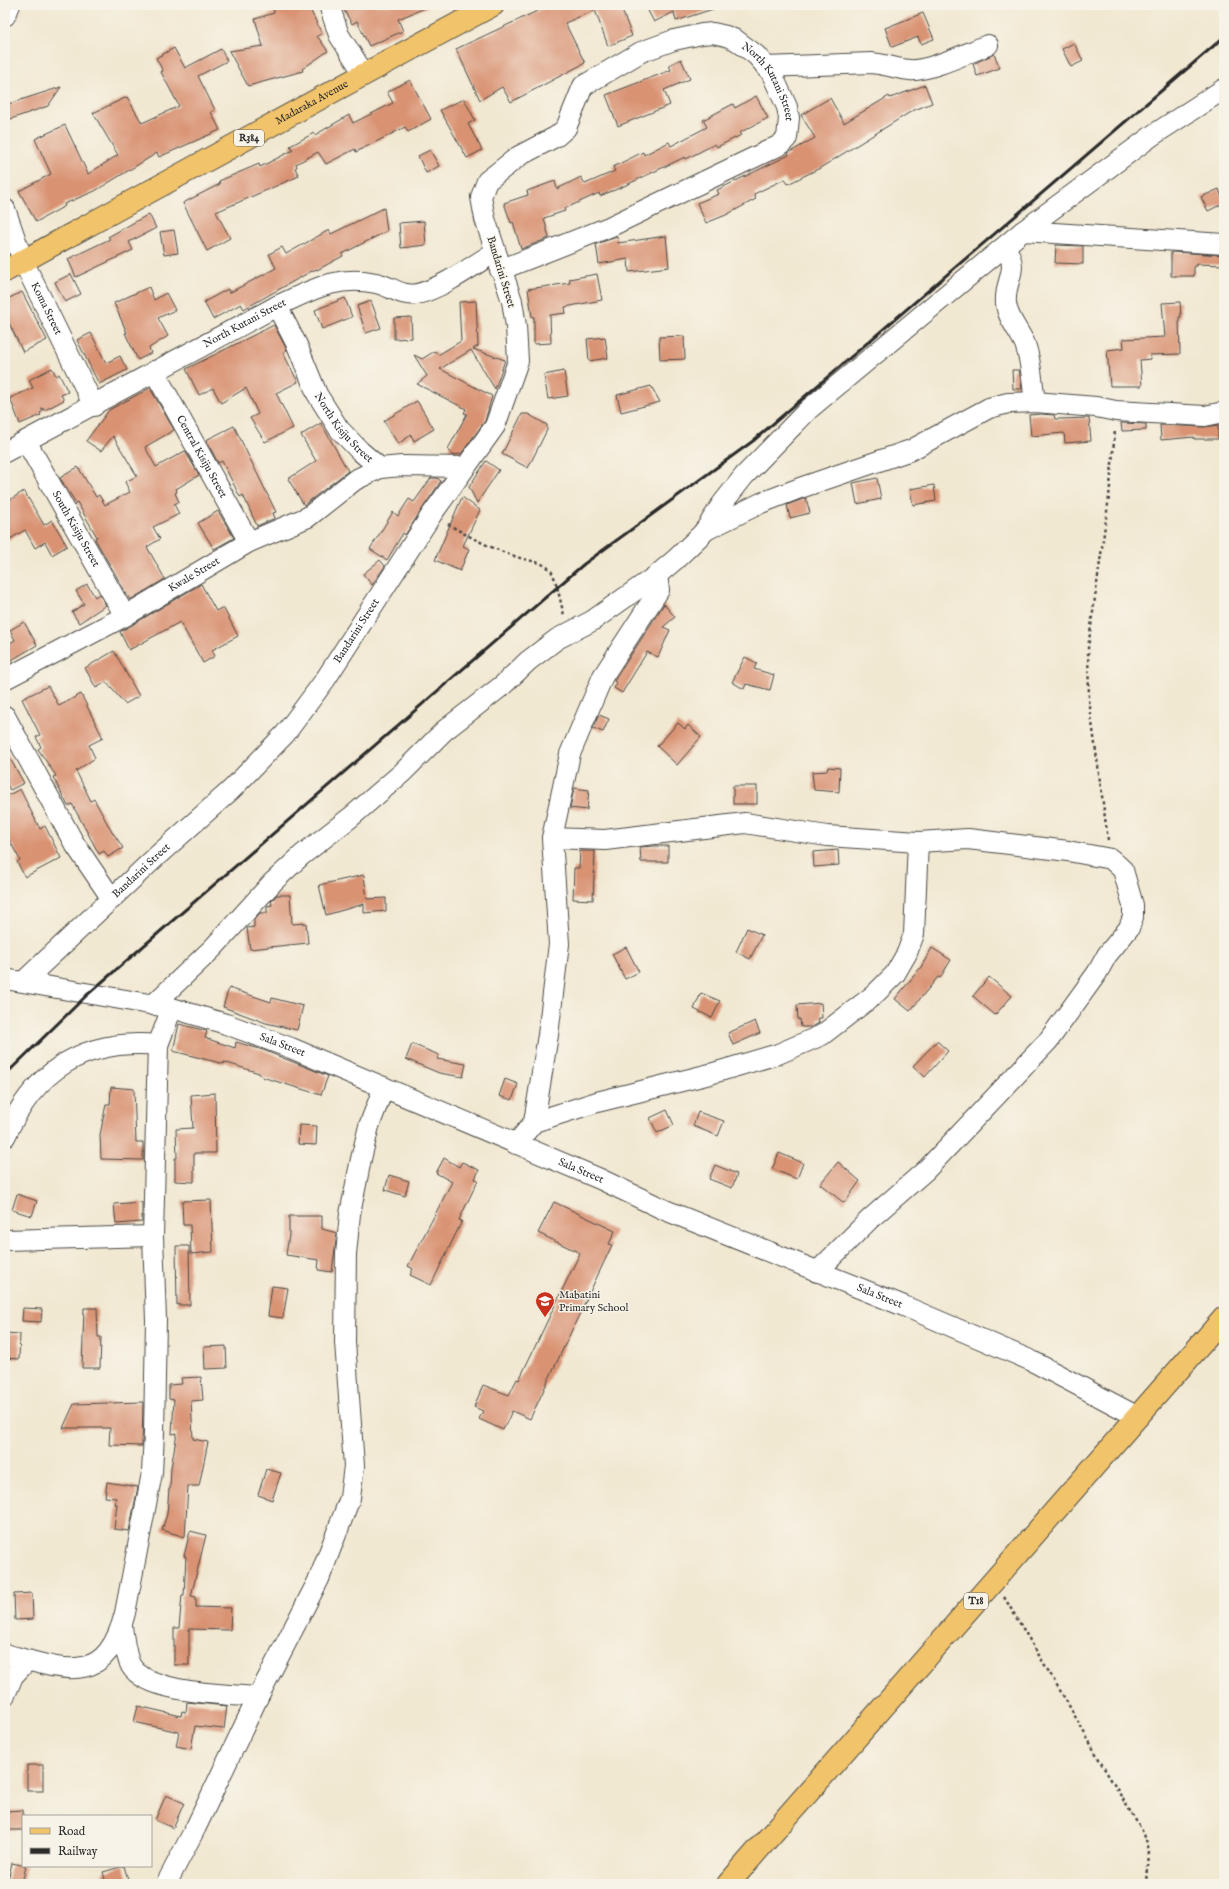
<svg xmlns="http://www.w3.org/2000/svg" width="1229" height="1889" font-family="'IM FELL English',serif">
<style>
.building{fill:#d99373}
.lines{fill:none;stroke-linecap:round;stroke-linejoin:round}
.minor-casing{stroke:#494744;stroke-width:22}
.major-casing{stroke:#494744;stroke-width:24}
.highway-casing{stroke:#494744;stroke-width:24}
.path{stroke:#494744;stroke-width:2.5;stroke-dasharray:3 3;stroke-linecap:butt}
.minor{stroke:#fff;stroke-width:20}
.major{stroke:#f1c36a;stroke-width:22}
.highway{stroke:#f1c36a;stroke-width:22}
.rail{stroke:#2b2b2b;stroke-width:3}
.labels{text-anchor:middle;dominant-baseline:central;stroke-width:3;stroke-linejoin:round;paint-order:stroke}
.shield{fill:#f7f3e8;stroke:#686764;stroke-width:1}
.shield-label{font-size:10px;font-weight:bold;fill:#2b2b2b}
.street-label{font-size:11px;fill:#2b2b2b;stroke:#f7f3e8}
.poi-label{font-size:11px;fill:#2b2b2b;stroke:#f7f3e8;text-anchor:start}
</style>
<rect width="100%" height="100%" fill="#f7f3e8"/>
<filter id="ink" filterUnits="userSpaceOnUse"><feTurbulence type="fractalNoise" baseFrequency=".025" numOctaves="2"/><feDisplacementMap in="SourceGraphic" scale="8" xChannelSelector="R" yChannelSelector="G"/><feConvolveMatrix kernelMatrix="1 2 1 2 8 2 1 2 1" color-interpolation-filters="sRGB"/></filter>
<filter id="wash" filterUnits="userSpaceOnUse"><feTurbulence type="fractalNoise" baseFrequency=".012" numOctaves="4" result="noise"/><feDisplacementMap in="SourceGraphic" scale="16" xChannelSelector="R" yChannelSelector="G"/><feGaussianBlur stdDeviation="0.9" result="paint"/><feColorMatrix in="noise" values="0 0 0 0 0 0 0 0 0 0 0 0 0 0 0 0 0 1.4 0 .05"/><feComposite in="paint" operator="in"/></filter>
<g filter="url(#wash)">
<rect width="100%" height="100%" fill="#f1e8d1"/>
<g id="blocks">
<g class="building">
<path d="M273,5H308L322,34L317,36L328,51L302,69L303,71L248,86L229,51L263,46L255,19L274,13Z"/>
<path d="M341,5H430V6L398,19L403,31L369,46L357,21L352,24Z"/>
<path d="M550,5H620L632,36L608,46L595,10L565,23L585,63L511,102L502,87L480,100L456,49Z"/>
<path d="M645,5H715L716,8L676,21L674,12L654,22Z"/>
<path d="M923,13L934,39L921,44L918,37L892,47L885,28Z"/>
<path d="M1074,43L1083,61L1071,67L1062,49Z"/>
<path d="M174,48L185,68L221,49L227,61L198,76L215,110L211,112L220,130L159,157L157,153L95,191L64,204L65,206L36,222L19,191L51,174L35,139L65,125L88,174L118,155L93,113L127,97L142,123L179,106L161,72L163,71L156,58Z"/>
<path d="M994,54L1000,68L977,76L973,64Z"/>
<path d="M681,59L690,79L664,90L670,105L618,126L606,95L671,70L669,65Z"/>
<path d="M410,80L431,119L408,132L405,127L356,152L355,149L326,164L318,152L296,164L297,167L295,168L299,176L216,212L230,238L207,251L183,203L220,184L219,181L259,164L260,167L293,150L290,146L314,133L315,135L349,115L353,123L393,103L387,92Z"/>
<path d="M925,85L932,103L912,111L820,168L788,184L785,179L754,194L756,199L726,215L706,223L697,203L719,194L717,190L789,155L788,153L815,138L801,115L830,98L844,123L889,96L890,98Z"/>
<path d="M61,87L48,106L5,121V105Z"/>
<path d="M756,96L768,118L739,133L741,135L717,147L715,144L686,159L685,157L622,187L600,196L599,193L564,209L565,211L544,218L549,238L521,249L513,222L511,223L504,203L528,195L527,191L555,181L557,189L581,177L585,184L615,171L613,167L643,152L644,155L669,142L671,146L707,127L703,120L733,104L735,108Z"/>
<path d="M464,99L475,120L468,124L482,150L467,158L440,110Z"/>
<path d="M430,150L439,166L426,173L418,156Z"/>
<path d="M1219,189L1224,203L1208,211L1201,197Z"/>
<path d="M384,208L387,231L342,254L343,256L317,270V269L310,272L244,309L241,304L213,319L204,302L228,289L229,293L276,268L269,254L282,247L286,254L329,230L331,234Z"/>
<path d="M149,214L156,228L129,242L133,250L76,277L68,259L110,239L108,237Z"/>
<path d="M424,221L426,245L401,248L399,223Z"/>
<path d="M174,230L178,253L164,255L160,232Z"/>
<path d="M666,236L669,267L629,272L628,259L599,264L596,244L617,237L618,243Z"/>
<path d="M1056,245L1083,246V264L1055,263Z"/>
<path d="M1171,252L1224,255V265L1197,264V266H1194V276H1171Z"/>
<path d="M71,274L81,294L65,302L55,282Z"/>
<path d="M597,274L602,300L565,307L566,313L550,315L551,343L534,344V317H532L528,289L570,283L569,279Z"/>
<path d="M149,287L154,300L166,293L175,310L158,318L168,336L149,348L151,353L138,360L125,333H127L114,303Z"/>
<path d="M22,292L47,340L23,352L5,315V300Z"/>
<path d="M345,298L352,317L322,329L315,310Z"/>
<path d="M371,301L381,328L366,333L357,306Z"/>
<path d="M476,301L478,346L473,349L505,360L495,389L471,350L440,369L492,396L485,421L461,454L452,455L448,449L467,414L464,413L466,409L417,384L427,376L414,355L422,359L435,351L438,355L461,341L459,302Z"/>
<path d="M1180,302L1181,317H1179L1180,354L1150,355L1151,359L1140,360L1142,386H1110L1107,350L1124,348L1123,339L1165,337L1162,303Z"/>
<path d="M411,317L412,338L394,339V318Z"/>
<path d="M274,325L287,350L283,353L298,382L276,393L293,428L265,442L250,418L258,414L246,388L221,403L213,388L199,395L186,369Z"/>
<path d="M91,333L106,363L120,356L127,370L99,384L77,340Z"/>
<path d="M684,336L685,359L660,360L659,337Z"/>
<path d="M605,337L608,358L589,361L587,339Z"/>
<path d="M52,368L56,376L59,374L68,392L61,395L64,400L45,410L41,408L43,411L40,413L41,415L20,424L10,398L33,388L29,380Z"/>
<path d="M1012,370H1019L1022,389H1013Z"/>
<path d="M564,371L568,396L548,399L544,375Z"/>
<path d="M651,386L660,402L621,412L617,395Z"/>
<path d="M150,388L174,430L145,447L156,467L185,451L199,475L176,489L177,492L175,493L179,502L174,504L179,514L153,527L160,539L147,547L165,579L130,600L95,539L97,537L77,502L76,503L60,478L78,467L96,497L99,495L105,505L130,492L125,482L137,476L113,436L101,451L86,441L109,410Z"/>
<path d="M417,401L434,429L414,441L411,435L398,444L384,421Z"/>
<path d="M522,414H528L547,425V430L528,468L502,454Z"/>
<path d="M1041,414L1054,415L1055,419H1059L1089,418L1091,441L1065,443L1064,433L1031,436L1029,415Z"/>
<path d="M321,423L348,471L304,505L288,479L316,461L301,435Z"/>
<path d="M1121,423L1146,424V430L1122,431Z"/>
<path d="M1160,425L1204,427L1218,425V439H1194V437L1161,440Z"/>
<path d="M234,426L276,512L273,513L275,518L257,526L243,495L240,497L222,461L218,463L206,440Z"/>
<path d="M486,461L499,470L477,503L469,487Z"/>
<path d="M431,478H437L441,481L405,535L403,533L387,560L370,549L393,512L398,516L409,499L414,502Z"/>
<path d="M877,478L881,499L857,504L853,483Z"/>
<path d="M934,485L936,501L913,505L910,489Z"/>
<path d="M24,491L44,525L52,520L67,546L52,555L45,542L35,548L25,530L5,542V503Z"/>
<path d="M462,497L480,510L463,546L469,549L460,571L435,560Z"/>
<path d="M806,498L810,513L790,518L787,505Z"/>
<path d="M218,511L234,538L214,549L198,523Z"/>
<path d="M380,560L385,566L372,585L363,574Z"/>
<path d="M87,584L95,597L99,594L106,605L79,623L72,612L84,604L76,591Z"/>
<path d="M201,584L216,611L223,607L238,636L212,650L215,656L203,663L180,622L129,650L120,632Z"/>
<path d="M664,604L675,617L663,627L670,630L658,657L647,652L622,693L614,688L617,683L614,681Z"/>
<path d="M24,622L37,645L10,661L5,651V646L15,640L10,630Z"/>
<path d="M114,651L139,696L125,704L106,682L96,688L85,668Z"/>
<path d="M745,657L757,663L754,669L774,675L770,690L746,684L744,689L732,682Z"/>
<path d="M48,686L59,706L81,694L103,738L89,745L95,758L76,771L91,801L94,799L113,834H114L123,848L108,857L104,851L99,854L72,804L68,806L53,777L56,776L38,749L41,747L36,737L40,735L22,699Z"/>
<path d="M599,715L609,719L603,732L593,728Z"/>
<path d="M678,723L685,729L688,725L701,737L677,765L657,746Z"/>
<path d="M5,750L24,783L10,790L5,782Z"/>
<path d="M828,767L840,768L839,792L814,790L812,772L827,771Z"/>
<rect x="733" y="786" width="24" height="18"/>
<path d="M574,788L589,790L587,810L570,808Z"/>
<path d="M20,789L40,829L45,826L61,858L25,877L17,862L20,860L5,832V797Z"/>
<path d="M653,846H668V862H641L640,847Z"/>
<path d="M838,850L839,865L814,867L813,852Z"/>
<path d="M580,851H595L593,900L573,899L574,868H579Z"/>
<path d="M364,875L367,899L386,898V911L364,913V904L326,915L319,885Z"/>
<path d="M277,895H290L292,924L306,923L308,943L250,949L247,928L254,927V920L260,913H267V906L272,905L271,901Z"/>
<path d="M747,928L762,935L750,959L736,952Z"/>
<path d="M626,947L639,972L625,979L612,954Z"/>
<path d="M932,948L951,960L940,978L938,977L910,1011L895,999L921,967Z"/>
<path d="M989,977L1012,996L995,1015L973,996Z"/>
<path d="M229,988L271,1002L272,998L303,1006L297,1030L266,1023L223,1007Z"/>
<path d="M701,993L720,1001L712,1018L694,1009Z"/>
<path d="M821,1003L822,1018H818L819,1023L812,1027H801L800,1019L798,1020L797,1005Z"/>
<path d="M755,1021L760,1033L733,1045L728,1033Z"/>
<path d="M179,1024L207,1031L205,1038L235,1048L236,1042L263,1050L328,1076L321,1095L262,1077L259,1073L224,1062V1064L173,1051Z"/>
<path d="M937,1041L948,1051L925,1077L913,1066Z"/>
<path d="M412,1044L439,1055L437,1059L466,1064L463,1077L439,1073L406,1059Z"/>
<path d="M505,1079L518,1084L512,1100L499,1096Z"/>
<path d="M111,1087L134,1089L136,1142H143V1160L101,1159L100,1135L106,1104H110Z"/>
<path d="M215,1093L216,1153H194V1182L175,1181V1158H177L176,1129L193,1128L191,1095Z"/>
<path d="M667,1110L674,1125L657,1133L650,1118Z"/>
<path d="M698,1112L724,1121L718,1136L693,1126Z"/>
<path d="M299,1125L317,1126L316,1145L298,1144Z"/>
<path d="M779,1153L803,1163L797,1179L772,1169Z"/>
<path d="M444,1158L459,1167L462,1162L479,1170L475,1179L478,1180L459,1220L462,1221L431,1285L410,1275L413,1269L408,1266L452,1182L436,1173Z"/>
<path d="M838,1162L860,1181L844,1203L820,1184Z"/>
<path d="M715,1165L737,1174L732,1188L709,1179Z"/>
<path d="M389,1175L409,1181L405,1196L385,1190Z"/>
<path d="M17,1194L37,1201L32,1216L12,1210Z"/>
<path d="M211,1200L213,1252L191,1254L190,1225H183L182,1201Z"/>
<path d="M142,1202V1222L116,1224L114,1204Z"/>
<path d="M554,1202L615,1231L609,1244L612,1245L530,1419L512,1411L503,1430L479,1419L483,1411L474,1407L483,1385L509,1395L517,1379L519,1380L580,1253L538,1233Z"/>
<path d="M289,1216H322V1229L337,1233L332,1272L318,1270L319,1260L286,1255L289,1235Z"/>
<path d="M176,1246H189L190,1305H177Z"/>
<path d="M272,1286L288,1288L283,1318L268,1316Z"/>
<path d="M23,1308L42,1309L41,1322L22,1321Z"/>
<path d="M84,1308H97L98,1337H101L100,1368H82Z"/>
<path d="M5,1333L20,1334L19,1359L5,1358Z"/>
<path d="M226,1346L227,1368L205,1369L204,1347Z"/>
<path d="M201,1377L203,1400L191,1401L193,1439L208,1442L199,1486H188L185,1537L162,1530L167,1514L169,1489H170L171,1468L177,1433L172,1434L174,1400L169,1399V1385L182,1384L181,1378Z"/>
<path d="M143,1402L142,1446L109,1445L110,1428H63L74,1404Z"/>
<path d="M266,1469L281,1473L272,1500L258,1495Z"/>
<path d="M107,1482L138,1487L129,1531L114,1529L117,1504H115L116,1498L105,1497Z"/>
<path d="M190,1531L206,1535L191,1596L196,1597V1607L231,1608L230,1630L189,1629V1665H174V1628H179L182,1595H184L186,1557L184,1556Z"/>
<path d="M32,1593L33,1619L15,1620L14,1594Z"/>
<path d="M187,1702L227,1706L224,1729L195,1726L191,1749L176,1746L179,1732L134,1722L138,1706L181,1716L182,1711L186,1712Z"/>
<rect x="27" y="1765" width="16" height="26"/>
<path d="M166,1795L184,1803L173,1828L155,1820Z"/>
<path d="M23,1810V1830H6L5,1811Z"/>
<path d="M12,1863L26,1866L22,1884H7Z"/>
<path d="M124,1866L128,1880L106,1884L103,1872Z"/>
</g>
</g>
</g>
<g filter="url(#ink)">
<use href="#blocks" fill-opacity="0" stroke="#494744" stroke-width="1"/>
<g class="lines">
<g class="minor-casing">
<g id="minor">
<path d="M329,5L339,35L364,74"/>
<path d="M5,16L10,5"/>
<path d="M766,67L871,63C885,64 897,69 910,70C928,72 969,52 988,45"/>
<path id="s1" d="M5,209L23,261L94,406"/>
<path d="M1023,231L1224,244"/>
<path d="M1005,247C1021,271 1004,279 1006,303C1007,318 1019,330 1025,344C1032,363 1032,383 1035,402"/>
<path id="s2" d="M277,306L297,345L317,394L339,429L360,451L380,468L402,466L464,467"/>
<path id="s3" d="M154,371L249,542"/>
<path id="s4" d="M26,441L125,616"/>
<path id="s5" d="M5,452L277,306C312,290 336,275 376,283C391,286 401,297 417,294C441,289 474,265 495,252"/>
<path d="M704,531L761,503L800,488L911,450L989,408L1008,403L1035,402L1096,407L1116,411L1205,416L1224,412"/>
<path id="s6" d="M5,679L125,616L249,542L308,517L355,480L380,468"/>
<path d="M5,716L74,843L112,899"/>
<path d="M552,838L605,840L745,823L827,836L918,842L968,839L1068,851L1111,859L1123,870L1133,905V917L1129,928L1107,955L1097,973L1048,1041L926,1170L870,1219L817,1272"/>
<path id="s7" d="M5,979L172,1008L226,1024L291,1048L600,1179L665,1210L904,1306L1032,1361L1138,1417"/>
<path id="s8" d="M24,981L158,855L231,790L285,734L325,680L432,514L495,426L518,361L516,326L512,301L485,219L481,197L487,181L519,156L557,136L566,128L583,86L641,52L674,40L702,34L713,33L726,36L736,40L756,55L771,72L787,107L789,118L787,138L780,145L609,227L500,270"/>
<path d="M153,1005L213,948L273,882L302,855L351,817L402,773L445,730L503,685L528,661L557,639L592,621L657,575L676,559L704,532L722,504L744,476L809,409L1023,231L1153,135L1224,89"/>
<path d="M534,1122L597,1102L710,1074L778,1054L822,1035L874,995L895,974L907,953L914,934L918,842"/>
<path d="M5,1137C35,1070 84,1038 158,1045"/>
<path d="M516,1144L534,1122L548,1035L559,944L552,838L570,754L603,676L659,590L657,575"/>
<path d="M5,1240L153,1236"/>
<path d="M122,1627C124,1639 125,1655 131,1666C148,1694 228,1694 258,1697"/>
<path d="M5,1654C64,1670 106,1688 125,1613L152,1473L154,1433L156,1320L153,1236L158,1045L172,1008"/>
<path d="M5,1695L13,1676L28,1660"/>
<path d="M166,1884L196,1827L258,1697L319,1579L350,1498L354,1466L345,1342L346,1254L350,1214L361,1159L369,1126L384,1087"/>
</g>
</g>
<g class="major-casing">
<g id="major">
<path id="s9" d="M5,271C167,182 330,92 493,5"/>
</g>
</g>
<g class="highway-casing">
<path id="highway" d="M728,1884L1224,1318"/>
</g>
<g class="path">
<path d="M448,524C469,537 493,549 517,557C528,561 543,561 551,571C556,577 561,605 564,615"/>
<path d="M1108,840L1089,700L1088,648L1109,497L1115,430"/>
<path d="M1004,1597L1067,1702L1104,1768L1144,1834L1149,1851L1147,1884"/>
</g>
<use href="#minor" class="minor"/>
<use href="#major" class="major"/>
<use href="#highway" class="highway"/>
<path class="rail" d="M5,1075L87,995L584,564L753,441L1224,37"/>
</g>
</g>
<defs>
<g id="school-pin" transform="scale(1)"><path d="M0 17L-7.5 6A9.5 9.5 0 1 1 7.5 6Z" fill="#c8321e" stroke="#f7f3e8"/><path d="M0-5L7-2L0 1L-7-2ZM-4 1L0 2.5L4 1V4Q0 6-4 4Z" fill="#fff"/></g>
</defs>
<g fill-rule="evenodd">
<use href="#school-pin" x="545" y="1301"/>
</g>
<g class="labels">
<g class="shield">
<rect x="234" y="130" width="30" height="16" rx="3"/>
<rect x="964" y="1593" width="24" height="16" rx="3"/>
</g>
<g class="shield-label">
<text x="249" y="138">R384</text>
<text x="976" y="1601">T18</text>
</g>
<g class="street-label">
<text stroke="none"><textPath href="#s8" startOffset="1349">North Kutani Street</textPath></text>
<text stroke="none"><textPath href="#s9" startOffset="350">Madaraka Avenue</textPath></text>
<text transform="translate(501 272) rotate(73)">Bandarini Street</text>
<text stroke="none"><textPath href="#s1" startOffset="108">Koma Street</textPath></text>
<text stroke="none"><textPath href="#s5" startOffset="272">North Kutani Street</textPath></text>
<text stroke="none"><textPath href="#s2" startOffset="140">North Kisiju Street</textPath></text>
<text stroke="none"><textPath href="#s3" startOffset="98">Central Kisiju Street</textPath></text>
<text stroke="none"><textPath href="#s4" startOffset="101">South Kisiju Street</textPath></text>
<text stroke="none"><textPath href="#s6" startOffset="216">Kwale Street</textPath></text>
<text stroke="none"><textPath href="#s8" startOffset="485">Bandarini Street</textPath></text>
<text stroke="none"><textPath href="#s8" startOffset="161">Bandarini Street</textPath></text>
<text stroke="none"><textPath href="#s7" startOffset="286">Sala Street</textPath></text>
<text stroke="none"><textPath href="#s7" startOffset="610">Sala Street</textPath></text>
<text stroke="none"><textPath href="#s7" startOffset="934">Sala Street</textPath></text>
</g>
<g class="poi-label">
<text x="559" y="1295">Mabatini<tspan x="559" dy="13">Primary School</tspan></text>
</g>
</g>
<rect width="1229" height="1889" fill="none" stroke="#f7f3e8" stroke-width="20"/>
<rect x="22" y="1815" width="130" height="52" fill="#f7f3e8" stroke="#a5a39c"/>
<rect x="30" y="1828" width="20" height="6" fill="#f1c36a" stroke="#a5a39c"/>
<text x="58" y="1835" font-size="12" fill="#2b2b2b">Road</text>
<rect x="30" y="1848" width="20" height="6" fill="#2b2b2b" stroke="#a5a39c"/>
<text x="58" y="1855" font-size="12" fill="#2b2b2b">Railway</text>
</svg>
